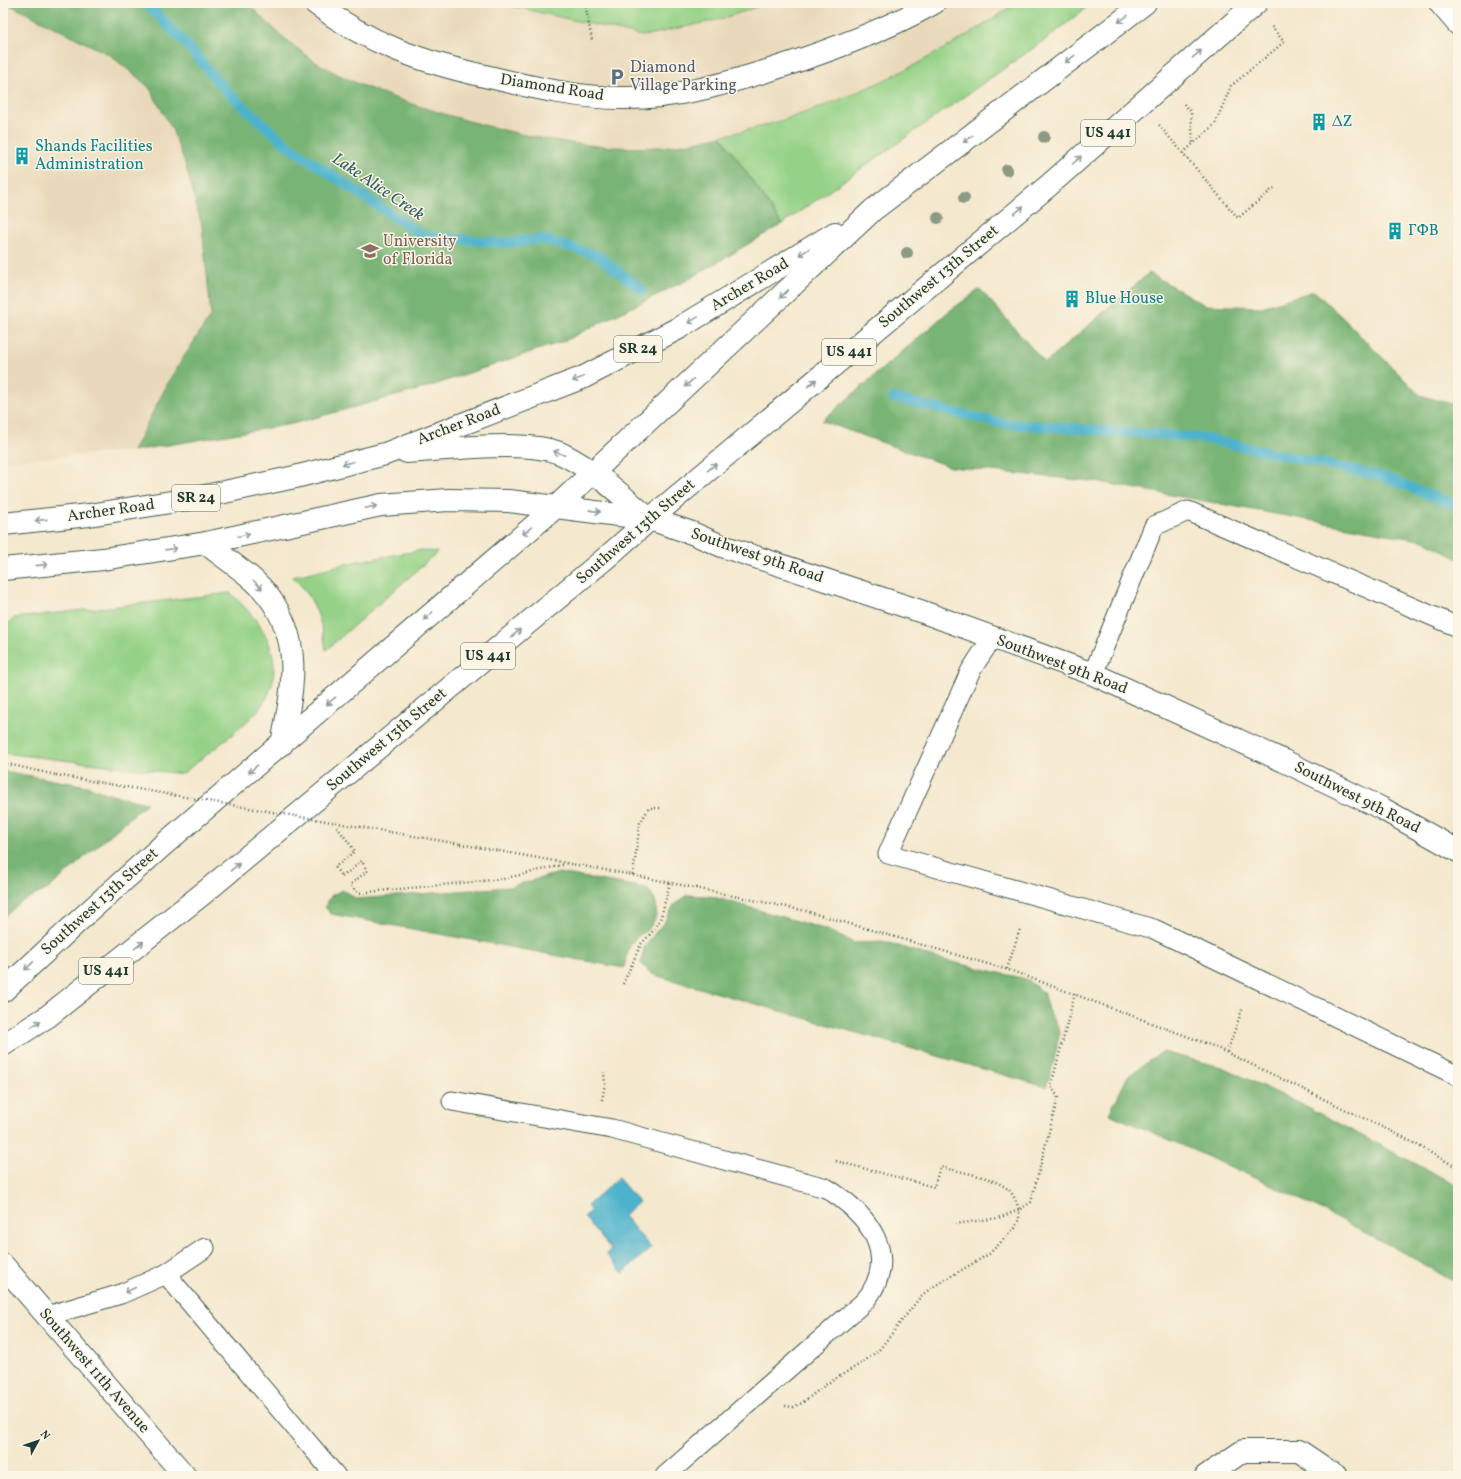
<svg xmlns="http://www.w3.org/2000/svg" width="1461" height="1479" font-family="Vollkorn,serif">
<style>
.built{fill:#e9d9ba}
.green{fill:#95d287;stroke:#5a885e}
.forest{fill:#78b474;stroke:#4c7854}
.water{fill:#4eb3cc;stroke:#367880}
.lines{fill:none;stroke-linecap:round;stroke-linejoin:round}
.stream{stroke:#4eb3cc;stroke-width:10}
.service-casing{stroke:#3f574b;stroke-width:21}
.minor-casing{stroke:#3f574b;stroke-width:24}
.tertiary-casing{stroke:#3f574b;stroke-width:24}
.primary-casing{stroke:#3f574b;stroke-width:24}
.path{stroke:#3f574b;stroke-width:2.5;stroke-dasharray:1 3;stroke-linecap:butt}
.service{stroke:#fff;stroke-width:19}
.minor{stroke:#fff;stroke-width:22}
.tertiary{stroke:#fff;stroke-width:22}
.primary{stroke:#fff;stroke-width:22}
.path-bridge{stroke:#3f574b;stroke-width:2.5;stroke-dasharray:1 3;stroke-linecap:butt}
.tree{fill:#8c9a83}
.oneway{stroke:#8f9e9a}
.labels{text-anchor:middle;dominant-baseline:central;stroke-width:3;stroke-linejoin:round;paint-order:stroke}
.shield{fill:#fcf5e5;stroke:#617469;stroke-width:1}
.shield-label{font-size:15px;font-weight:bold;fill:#1f3d34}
.service-label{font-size:16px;fill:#4e5e75;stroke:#fcf5e5;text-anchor:start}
.street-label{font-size:16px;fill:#1f3d34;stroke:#fcf5e5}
.culture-label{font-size:16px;fill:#0d838f;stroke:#fcf5e5;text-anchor:start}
.education-label{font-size:16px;fill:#785e54;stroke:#fcf5e5;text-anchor:start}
.water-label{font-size:17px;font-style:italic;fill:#2d6062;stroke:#fcf5e5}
</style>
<rect width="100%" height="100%" fill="#fcf5e5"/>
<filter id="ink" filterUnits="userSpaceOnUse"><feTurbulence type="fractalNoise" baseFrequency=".025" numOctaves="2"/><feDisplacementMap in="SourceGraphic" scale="8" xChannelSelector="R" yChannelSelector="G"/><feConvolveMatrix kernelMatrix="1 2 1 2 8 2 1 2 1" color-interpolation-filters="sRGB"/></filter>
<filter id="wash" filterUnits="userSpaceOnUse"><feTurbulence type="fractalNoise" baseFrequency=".012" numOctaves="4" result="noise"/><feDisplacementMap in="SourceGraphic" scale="16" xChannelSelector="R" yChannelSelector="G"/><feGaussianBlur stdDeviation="0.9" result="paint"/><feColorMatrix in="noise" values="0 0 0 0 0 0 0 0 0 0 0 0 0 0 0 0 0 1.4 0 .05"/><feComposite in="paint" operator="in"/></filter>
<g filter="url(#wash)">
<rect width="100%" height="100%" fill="#f4e8ce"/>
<path class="built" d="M3,3H1092L1052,35L782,224L693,277L564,341L425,388L292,424L133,451L3,461Z"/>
<g class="green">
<path d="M498,3H769L721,19L643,36Z"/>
<path d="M1016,3H1092L1052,35L782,224L721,136C739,132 758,128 777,122C859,97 946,53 1016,3Z"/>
<path d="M422,550L438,552L326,650C322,623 314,594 292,577L348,563Z"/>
<path d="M230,593C261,620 288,657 266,699C254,721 204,756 182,774L3,753V629L14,618Z"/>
</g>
<g class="forest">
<path d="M6,3H247C270,25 298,53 326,68C362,88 402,101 441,113C511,134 585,151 658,147C679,146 700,141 721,136L782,224L693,277L564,341L425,388L292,424L133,451L171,377L211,315L202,226L185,163L172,129L149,87L110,55Z"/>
<path d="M1149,273L1205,305L1261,307L1314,291L1346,321L1420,395L1458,406V559L1425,541L1099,482L951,467L822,421L948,312L980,289L1045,363Z"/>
<path d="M3,771L87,786L112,795L147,803L48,889L21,902L3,918Z"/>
<path d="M559,873L646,888C657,897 661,914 650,927C646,932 638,935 633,941C628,948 626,959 624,968L331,914L325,907L331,896L342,890L357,899L509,887Z"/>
<path d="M687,895L710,896L827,930L854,943L886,942L939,959L1026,979L1043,992L1048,1010L1060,1031L1053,1065L1046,1087L651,974L641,963L644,947L665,921L674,905Z"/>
<path d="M1162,1052L1222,1067L1305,1106L1458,1186V1284C1347,1218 1228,1164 1109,1114L1128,1076Z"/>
</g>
<path class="water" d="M618,1178L639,1202L624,1216L651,1248L623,1273L606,1254L611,1249L584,1217L591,1211L587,1206Z"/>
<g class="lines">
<g class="stream">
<path d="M146,3L188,46L225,90L287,145L423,236L504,243L542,239L597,255L642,290"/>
<path d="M894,398L1000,423L1203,438L1384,477L1458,506"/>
</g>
</g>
</g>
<g filter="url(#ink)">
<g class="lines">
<g class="service-casing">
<g id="service">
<path d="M992,638L971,670L888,854L1154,929L1458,1076"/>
<path d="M1093,674L1154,526L1188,511L1458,627"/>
<path d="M452,1101L612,1129L826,1188C867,1213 902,1255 865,1301L665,1476"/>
<path d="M166,1274L336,1476"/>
<path d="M47,1316L121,1294L166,1274L205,1248"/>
</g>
</g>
<g class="minor-casing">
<g id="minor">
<path d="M315,3C368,44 425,63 489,77C532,87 577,98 622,98C673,99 721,85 770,70C827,52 882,32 934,3"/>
<path d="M1440,3L1458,24"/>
<path d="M3,1265L185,1476"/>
<path d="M1206,1476L1243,1451H1299L1336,1476"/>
</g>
</g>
<g class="tertiary-casing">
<path id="tertiary" d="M650,519L692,533L722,546L923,612L1093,674L1284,761L1381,808L1458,851"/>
</g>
<g class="primary-casing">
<g id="primary">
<path d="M407,452C446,450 530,438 564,455C596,471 622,496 649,519"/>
<path d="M3,524L89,515L196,498L295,477L385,454L584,377L679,328L835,233"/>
<path d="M206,543C226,560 253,575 269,597C304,643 292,691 282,744"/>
<path d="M3,569L103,559L206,543L381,505L448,500L509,501L650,519"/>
<path d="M3,991L85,915L162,846L557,506L873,210L1145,3"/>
<path d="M3,1045L47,1017L205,892L607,557L650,519L1048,186L1256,3"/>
</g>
</g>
<g class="path">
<path d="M585,3L592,41"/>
<path d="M1184,104L1191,112L1193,145"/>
<path d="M1159,125L1238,218L1274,188"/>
<path d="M1183,153L1215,124L1231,86L1284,42L1271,26"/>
<path d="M3,617L5,616"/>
<path d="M3,763L56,775"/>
<path d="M337,827L355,851L335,867L342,877L362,861L367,871L350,885L358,893L503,879L566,864"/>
<path d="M460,844L633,875L806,911L1012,971L1213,1046L1403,1137L1458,1168"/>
<path d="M633,875L640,823L649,808H662"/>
<path d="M1007,969L1020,929"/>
<path d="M623,984L641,944L655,929L661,917L670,882"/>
<path d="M1227,1052L1243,1007"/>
<path d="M602,1100L605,1084L604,1072"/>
<path d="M836,1161L934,1187L940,1167C959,1172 993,1176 1009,1190C1014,1195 1017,1203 1019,1210L1031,1202L1058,1097L1051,1086L1075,993"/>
<path d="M785,1406L793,1407L802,1403L828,1383L862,1363L879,1350L921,1296L931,1288L989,1254L1015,1228L1019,1219V1210L998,1218L956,1224"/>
</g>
<use href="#service" class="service"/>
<use href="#minor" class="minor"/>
<use href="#tertiary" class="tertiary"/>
<use href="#primary" class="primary"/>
<path class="path-bridge" d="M56,775L460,844"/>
</g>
<g class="tree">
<circle cx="1044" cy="137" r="6"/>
<circle cx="1007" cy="170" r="6"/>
<circle cx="964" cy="198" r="6"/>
<circle cx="938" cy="218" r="6"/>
<circle cx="907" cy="253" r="6"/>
</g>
<defs><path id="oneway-shaft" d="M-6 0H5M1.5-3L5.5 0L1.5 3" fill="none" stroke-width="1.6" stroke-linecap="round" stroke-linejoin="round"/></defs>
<g class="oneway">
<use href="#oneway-shaft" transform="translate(1123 19) rotate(144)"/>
<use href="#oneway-shaft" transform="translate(1197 54) rotate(-41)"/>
<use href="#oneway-shaft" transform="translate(1070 59) rotate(142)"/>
<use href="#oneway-shaft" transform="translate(968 139) rotate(143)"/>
<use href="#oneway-shaft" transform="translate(1077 160) rotate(-42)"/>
<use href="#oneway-shaft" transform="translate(1019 210) rotate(-40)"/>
<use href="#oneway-shaft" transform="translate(804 252) rotate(149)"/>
<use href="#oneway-shaft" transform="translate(784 294) rotate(137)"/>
<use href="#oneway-shaft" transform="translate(693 320) rotate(149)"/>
<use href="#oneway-shaft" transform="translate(578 379) rotate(158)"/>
<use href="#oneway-shaft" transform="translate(689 383) rotate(137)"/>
<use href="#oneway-shaft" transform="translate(812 383) rotate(-40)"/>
<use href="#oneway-shaft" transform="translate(559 453) rotate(-158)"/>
<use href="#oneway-shaft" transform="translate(348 463) rotate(165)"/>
<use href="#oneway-shaft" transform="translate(712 467) rotate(-40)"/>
<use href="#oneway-shaft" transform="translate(371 507) rotate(-12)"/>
<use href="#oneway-shaft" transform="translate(595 511) rotate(8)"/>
<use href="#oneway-shaft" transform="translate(41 520) rotate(174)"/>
<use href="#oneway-shaft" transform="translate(527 531) rotate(140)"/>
<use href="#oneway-shaft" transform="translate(244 535) rotate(-12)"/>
<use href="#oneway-shaft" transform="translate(171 549) rotate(-8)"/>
<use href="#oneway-shaft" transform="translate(42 565) rotate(-6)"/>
<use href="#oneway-shaft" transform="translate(258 585) rotate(45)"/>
<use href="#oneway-shaft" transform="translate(428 616) rotate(139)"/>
<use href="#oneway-shaft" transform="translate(516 633) rotate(-40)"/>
<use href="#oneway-shaft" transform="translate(331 701) rotate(139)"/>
<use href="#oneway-shaft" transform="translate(253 769) rotate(139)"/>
<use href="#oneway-shaft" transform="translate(235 867) rotate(-40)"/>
<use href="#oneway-shaft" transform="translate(139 945) rotate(-39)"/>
<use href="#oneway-shaft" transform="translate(29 966) rotate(137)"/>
<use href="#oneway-shaft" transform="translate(36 1024) rotate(-33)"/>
<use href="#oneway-shaft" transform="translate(130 1290) rotate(155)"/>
</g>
</g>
<defs>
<g id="parking-bare" transform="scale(1.38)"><path d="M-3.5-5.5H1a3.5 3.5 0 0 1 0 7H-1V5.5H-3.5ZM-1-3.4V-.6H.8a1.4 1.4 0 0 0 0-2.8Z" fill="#5c6f8a" stroke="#fcf5e5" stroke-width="2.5" paint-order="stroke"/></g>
<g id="building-bare" transform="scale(1.38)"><path d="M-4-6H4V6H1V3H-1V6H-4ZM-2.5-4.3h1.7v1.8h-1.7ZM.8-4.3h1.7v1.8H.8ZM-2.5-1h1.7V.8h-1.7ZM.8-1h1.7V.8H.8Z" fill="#0f9aa8" stroke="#fcf5e5" stroke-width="2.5" paint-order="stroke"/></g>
<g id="university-bare" transform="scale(1.38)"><path d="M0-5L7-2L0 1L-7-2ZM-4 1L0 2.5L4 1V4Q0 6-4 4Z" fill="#8d6e63" stroke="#fcf5e5" stroke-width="2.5" paint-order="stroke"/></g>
</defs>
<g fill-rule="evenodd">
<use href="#parking-bare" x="617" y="77"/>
<use href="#building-bare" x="1319" y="122"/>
<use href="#building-bare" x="22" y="156"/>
<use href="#building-bare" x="1395" y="231"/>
<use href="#university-bare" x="370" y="251"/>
<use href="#building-bare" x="1072" y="299"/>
</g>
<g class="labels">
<g class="shield">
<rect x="1081" y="120" width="54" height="26" rx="3"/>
<rect x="614" y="336" width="48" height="26" rx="3"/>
<rect x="822" y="339" width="54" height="26" rx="3"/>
<rect x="172" y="485" width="48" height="26" rx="3"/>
<rect x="461" y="643" width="54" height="26" rx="3"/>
<rect x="79" y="958" width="54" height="26" rx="3"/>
</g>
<g class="shield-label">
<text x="1108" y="133">US 441</text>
<text x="638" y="349">SR 24</text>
<text x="849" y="352">US 441</text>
<text x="196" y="498">SR 24</text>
<text x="488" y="656">US 441</text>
<text x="106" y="971">US 441</text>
</g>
<g class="service-label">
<text x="630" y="68">Diamond<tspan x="630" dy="18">Village Parking</tspan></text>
</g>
<g class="street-label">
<text transform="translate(552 88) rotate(9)">Diamond Road</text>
<text transform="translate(939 277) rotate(-40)">Southwest 13th Street</text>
<text transform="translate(750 285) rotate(-31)">Archer Road</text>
<text transform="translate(459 425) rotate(-21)">Archer Road</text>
<text transform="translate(111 511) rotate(-8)">Archer Road</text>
<text transform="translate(636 532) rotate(-41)">Southwest 13th Street</text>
<text transform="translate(757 556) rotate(19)">Southwest 9th Road</text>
<text transform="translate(1062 665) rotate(21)">Southwest 9th Road</text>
<text transform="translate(387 740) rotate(-40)">Southwest 13th Street</text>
<text transform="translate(1357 798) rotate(27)">Southwest 9th Road</text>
<text transform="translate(100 902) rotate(-42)">Southwest 13th Street</text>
<text transform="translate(94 1371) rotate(49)">Southwest 11th Avenue</text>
</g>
<g class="culture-label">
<text x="1332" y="122">ΔΖ</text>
<text x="35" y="147">Shands Facilities<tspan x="35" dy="18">Administration</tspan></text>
<text x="1408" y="231">ΓΦΒ</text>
<text x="1085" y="299">Blue House</text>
</g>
<g class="education-label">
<text x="383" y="242">University<tspan x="383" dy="18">of Florida</tspan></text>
</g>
<g class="water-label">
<text transform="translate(378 187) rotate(34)">Lake Alice Creek</text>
</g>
</g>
<rect width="1461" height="1479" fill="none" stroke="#fcf5e5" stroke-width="16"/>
<g transform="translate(38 1441) rotate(50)" stroke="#fcf5e5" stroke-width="3" paint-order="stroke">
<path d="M0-3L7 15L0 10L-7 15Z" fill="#1f3d34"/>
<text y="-6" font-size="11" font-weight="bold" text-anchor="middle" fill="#1f3d34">N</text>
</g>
</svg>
